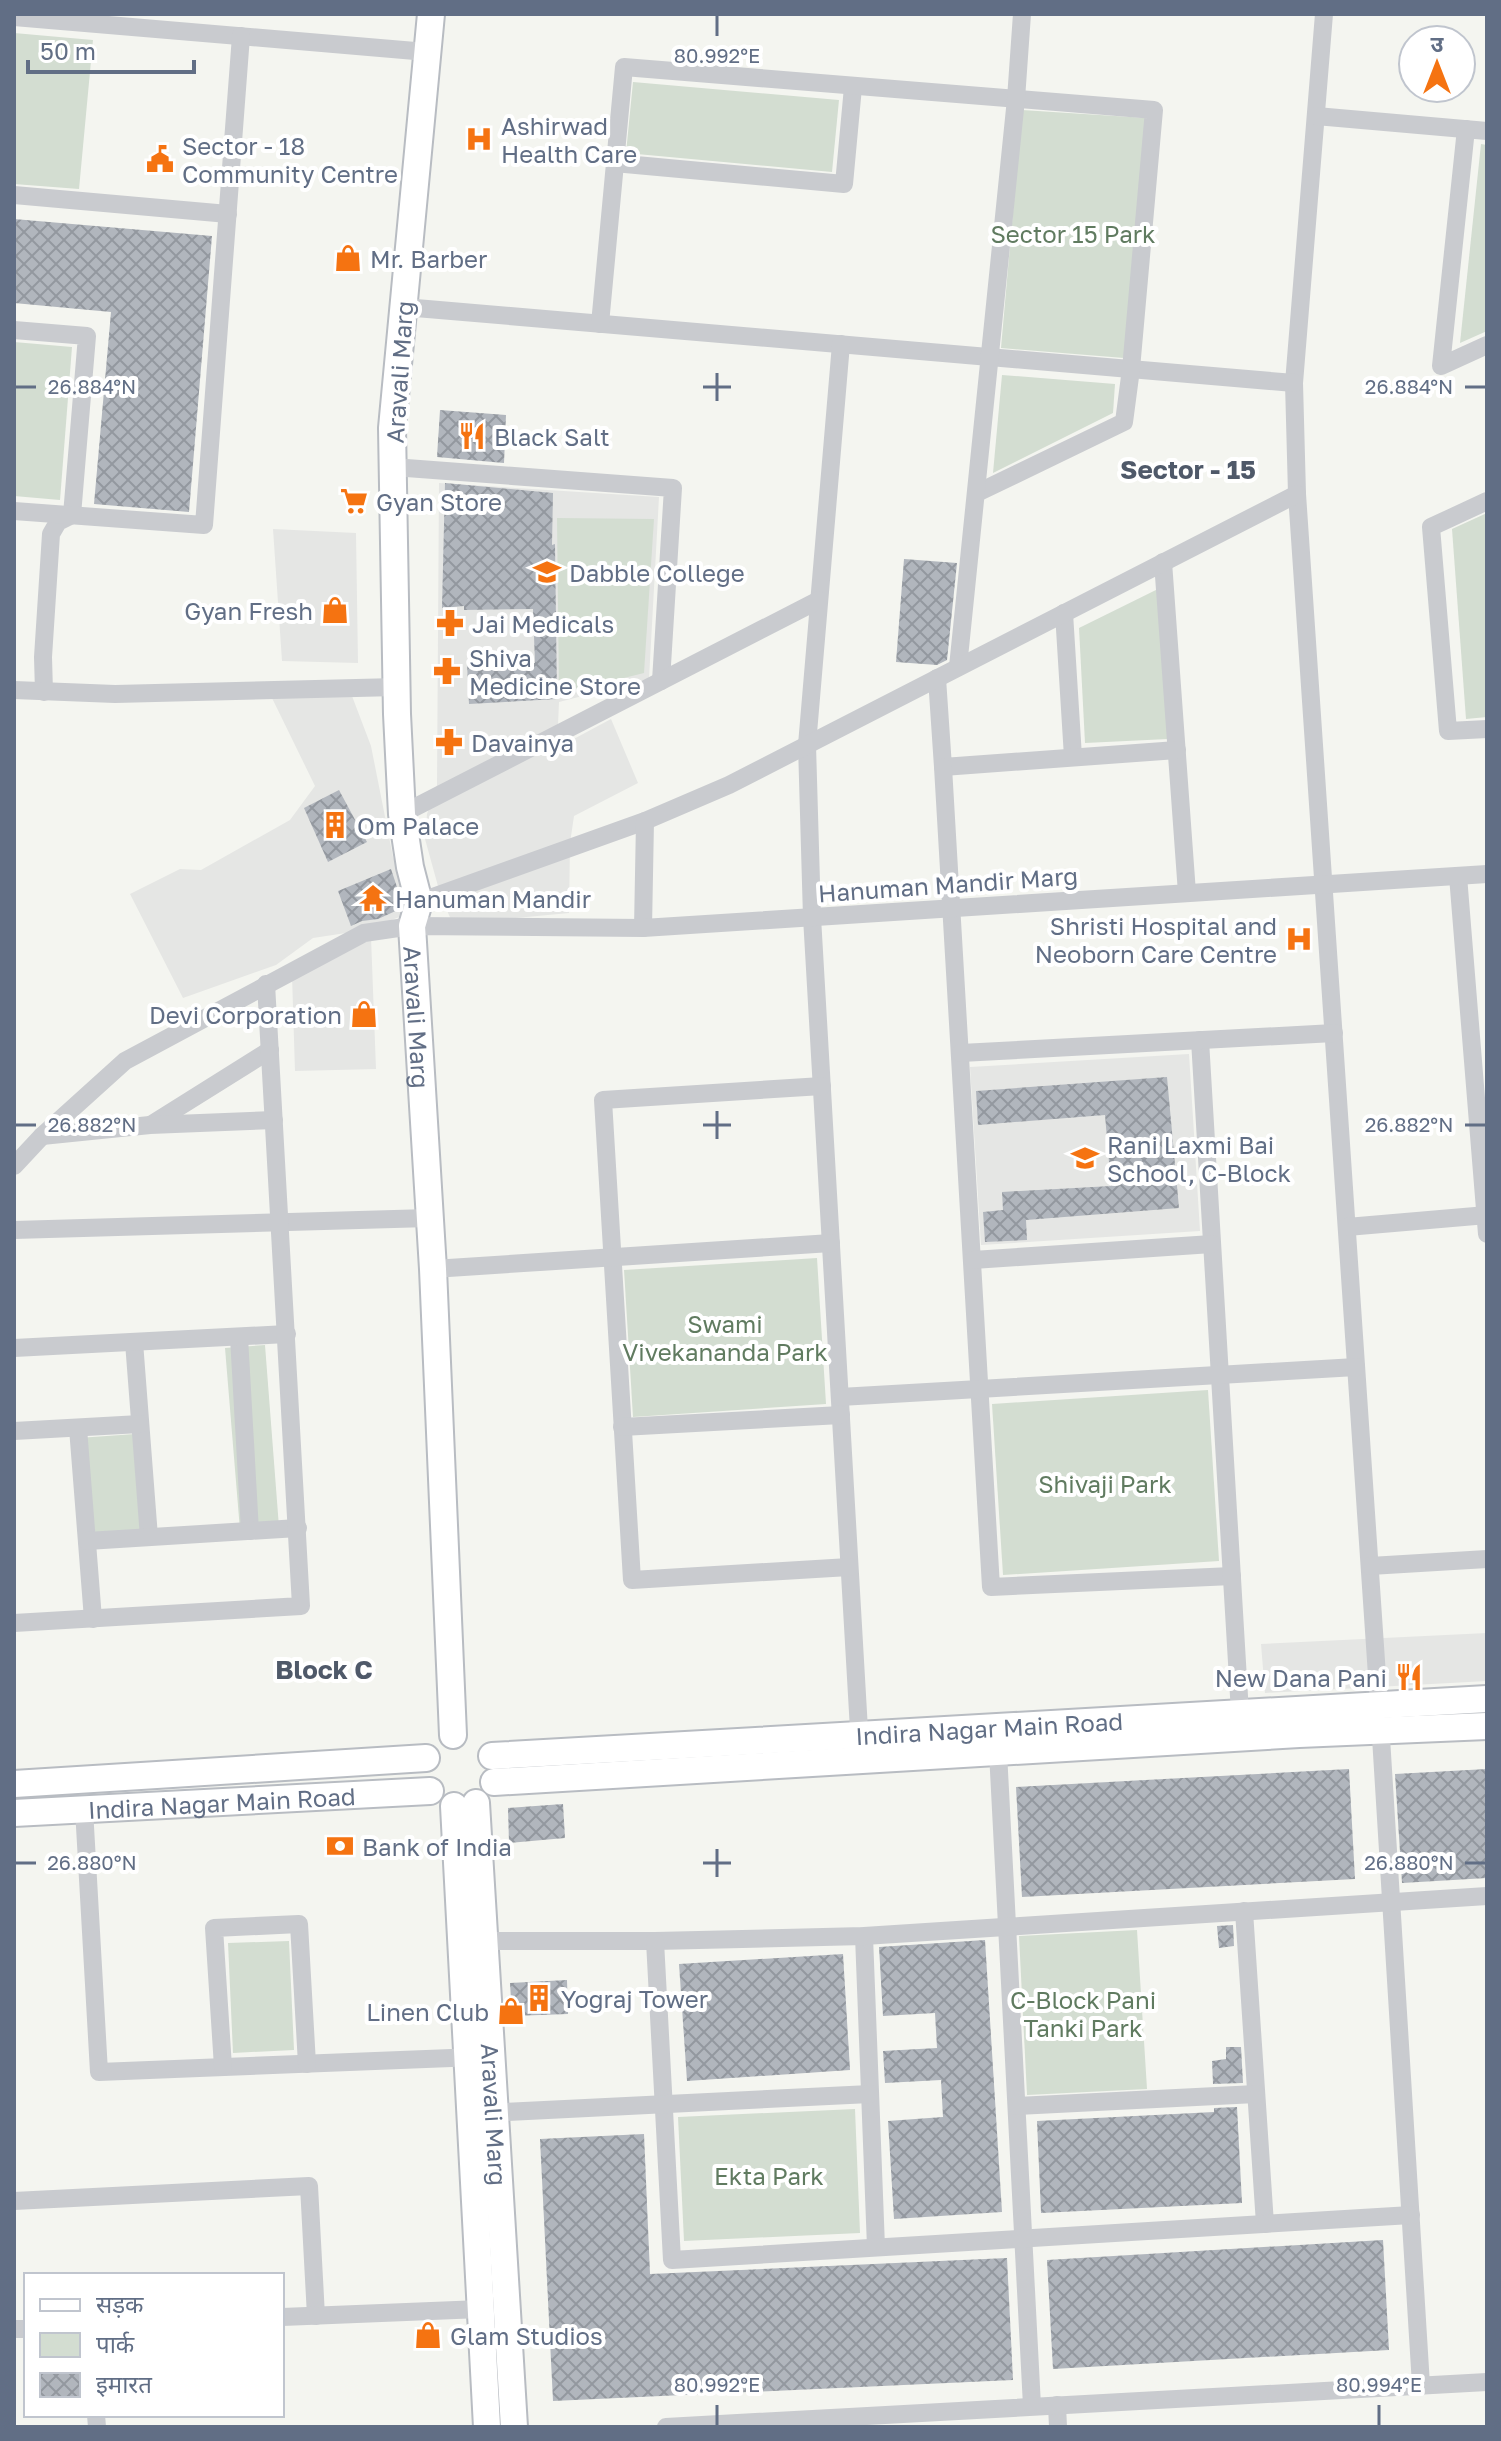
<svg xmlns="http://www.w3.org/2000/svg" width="1501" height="2441" font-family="'Golos Text','Noto Sans Devanagari',sans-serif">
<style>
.built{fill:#e5e6e4}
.green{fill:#d3ddd1}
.building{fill:url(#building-cross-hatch)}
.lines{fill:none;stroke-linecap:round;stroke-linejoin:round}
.secondary-casing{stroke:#b8bcc2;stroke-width:30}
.street{stroke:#c9cbcf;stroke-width:18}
.secondary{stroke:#fff;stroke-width:26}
.ticks{fill:none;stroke:#616e85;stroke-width:3}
.labels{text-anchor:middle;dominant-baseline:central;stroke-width:8;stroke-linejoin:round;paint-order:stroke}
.poi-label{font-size:24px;fill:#616e85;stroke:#fff;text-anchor:start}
.park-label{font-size:24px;fill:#607b60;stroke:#fff}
.street-label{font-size:24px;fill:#616e85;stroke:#fff}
.neighbourhood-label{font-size:26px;font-weight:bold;fill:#4f5969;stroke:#fff}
.ticks-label{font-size:20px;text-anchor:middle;fill:#616e85;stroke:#fff;stroke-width:8;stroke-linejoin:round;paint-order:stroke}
</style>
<defs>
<pattern id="building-cross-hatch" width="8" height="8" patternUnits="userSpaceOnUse" patternTransform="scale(2)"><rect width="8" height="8" fill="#b1b6bd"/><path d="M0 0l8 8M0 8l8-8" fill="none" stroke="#93989f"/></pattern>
</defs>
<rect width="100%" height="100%" fill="#f4f5f0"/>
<g class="built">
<path d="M439,483L659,497L649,679L559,702L557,748L611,719L638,783L574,816L570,843L569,913L453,924L441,897L425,839L427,814L437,785Z"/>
<path d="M273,529L356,533L358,663L282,661Z"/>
<path d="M352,696L371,746L393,857L410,896L412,912L353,935L346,933L313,938L276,965L183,998L130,894L180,869L201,870L290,820L315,786L272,698Z"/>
<path d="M371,937L376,1069L295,1071L292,976Z"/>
<path d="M1189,1054L1200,1231L981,1245L970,1067Z"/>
<path d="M1487,1633V1681L1265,1693L1261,1644Z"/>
</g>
<g class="green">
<path d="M14,33L93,40L79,189L14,184Z"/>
<path d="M633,82L839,100L832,172L626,153Z"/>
<path d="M1022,110L1146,118L1124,358L1001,348Z"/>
<path d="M1481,144L1487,145V331L1460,343Z"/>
<path d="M14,342L72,347L60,500L14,496Z"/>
<path d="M1002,375L1115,384L1113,413L993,473Z"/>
<path d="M1487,513V717L1466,719L1452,529Z"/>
<path d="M557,518L654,519L644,673L559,694Z"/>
<path d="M1162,587L1168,739L1085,743L1079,628Z"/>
<path d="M817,1258L826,1404L633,1417L624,1270Z"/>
<path d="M265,1345L279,1527L240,1530L225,1348Z"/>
<path d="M1208,1390L1219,1561L1003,1575L992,1404Z"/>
<path d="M135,1434L142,1535L86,1539L78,1438Z"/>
<path d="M1137,1930L1147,2089L1027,2095L1019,1936Z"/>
<path d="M289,1941L294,2050L233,2053L228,1943Z"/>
<path d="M855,2109L860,2233L684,2241L678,2117Z"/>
</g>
<g class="building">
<path d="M14,219L212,236L189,512L94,504L111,312L14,303Z"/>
<path d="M440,410L506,415L504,463L437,457Z"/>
<path d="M445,483L553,493L552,545L555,544L557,699L469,704L467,663H535L533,609L464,610V606L442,608Z"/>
<path d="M904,559L957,563L947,660L937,665L896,662Z"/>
<path d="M339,790L367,842L328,862L304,808Z"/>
<path d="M391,869L402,902L400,909L378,919L362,921L351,926L338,891Z"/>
<path d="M1167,1077L1179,1208L1026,1220L1027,1240L985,1242L983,1212L1003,1210L1002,1192L1111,1186L1105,1115L978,1125L976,1091Z"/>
<path d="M1349,1769L1355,1879L1022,1897L1016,1787Z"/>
<path d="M1487,1769V1878L1402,1883L1395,1774Z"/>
<path d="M563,1804L565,1838L509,1843L508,1808Z"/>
<path d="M1233,1925L1234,1946L1219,1948L1217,1926Z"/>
<path d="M985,1940L1002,2212L894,2219L888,2121L943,2117L941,2080L885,2083L883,2051L937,2048L935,2013L883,2016L879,1947Z"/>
<path d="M843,1954L850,2070L687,2081L679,1964Z"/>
<path d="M567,1980L568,2014L512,2016L510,1983Z"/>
<path d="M1226,2047H1241L1243,2083L1213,2084L1212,2061L1226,2059Z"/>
<path d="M1237,2107L1242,2203L1041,2213L1037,2121L1214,2112V2108Z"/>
<path d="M644,2134L650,2274L1007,2258L1013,2380L553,2401L540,2139Z"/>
<path d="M1383,2240L1389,2350L1053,2369L1047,2260Z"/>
</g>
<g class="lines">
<g class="secondary-casing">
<g id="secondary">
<path id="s1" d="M431,14L392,428L397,714L402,814L410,867L419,902L412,926L433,1269L453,1735"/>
<path id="s2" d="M492,1756L1487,1699"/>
<path d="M494,1782L1299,1734L1487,1726"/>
<path d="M14,1784L426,1758"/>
<path id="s3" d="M476,1803L514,2427"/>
<path d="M454,1806L487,2427"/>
<path id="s4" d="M14,1813L430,1791"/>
</g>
</g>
<g class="street">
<path d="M1324,14L1294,383L1297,494L1379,1705L1421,2385"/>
<path d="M14,17L427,52"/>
<path d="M1316,116L1487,131"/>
<path d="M1466,129L1441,366L1487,345"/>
<path d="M614,163L844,184L853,87"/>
<path d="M14,195L228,214"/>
<path d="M404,307L1294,383"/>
<path d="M600,324L624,67L1154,110L1131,369L1124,422L977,493"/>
<path d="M14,330L87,336L72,515L58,522L51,534L43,657L44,692"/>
<path d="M841,344L807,745L812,917L860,1747"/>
<path d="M393,467L673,488L661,681"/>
<path d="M1487,501L1431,527L1448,731L1487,729"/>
<path d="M14,511L204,525L241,36"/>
<path d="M1163,562L1187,893"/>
<path d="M1064,613L1073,757"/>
<path d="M958,667L1016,99L1022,14"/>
<path d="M937,678L943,767L1177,750"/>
<path d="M14,690L115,694L397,687"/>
<path d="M943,767L991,1587L1232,1576"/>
<path d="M402,814L819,600"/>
<path d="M1458,876L1487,1234"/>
<path d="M419,902L645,821L729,785L1297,494"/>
<path d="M643,928L645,821"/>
<path d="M1200,1040L1240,1713"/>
<path d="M961,1053L1334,1033"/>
<path d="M822,1086L603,1100L632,1580L849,1567"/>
<path d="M152,1124L270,1050"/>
<path d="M42,1136L150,1125L274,1120"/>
<path d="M14,1166L42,1136L125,1061L364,933L412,926L643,928L1487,874"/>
<path d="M1347,1227L1487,1215"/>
<path d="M14,1230L429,1218"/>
<path d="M973,1260L1212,1244"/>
<path d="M433,1269L831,1243"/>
<path d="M239,1337L250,1531"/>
<path d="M134,1342L149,1537"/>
<path d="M14,1348L287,1334"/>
<path d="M840,1397L1356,1367"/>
<path d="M622,1427L841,1415"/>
<path d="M78,1428L93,1619"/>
<path d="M14,1431L140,1424"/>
<path d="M87,1541L298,1528"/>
<path d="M1370,1566L1487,1559"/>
<path d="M14,1623L301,1606L266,984"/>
<path d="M998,1752L1032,2406"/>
<path d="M84,1809L99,2072L477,2057"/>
<path d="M1244,1911L1265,2224"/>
<path d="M864,1936L876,2247"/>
<path d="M484,1941H655L864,1936L1487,1896"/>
<path d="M655,1941L672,2260L1411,2215"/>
<path d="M223,2067L214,1928L299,1924L307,2064"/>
<path d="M1017,2106L1256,2094"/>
<path d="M485,2113L870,2094"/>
<path d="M14,2201L309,2186L316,2316"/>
<path d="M282,2317L481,2309"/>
<path d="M14,2329H26"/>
<path d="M1057,2405L1058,2427"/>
<path d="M96,2415L97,2427"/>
<path d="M666,2427L1487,2382"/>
</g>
<use href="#secondary" class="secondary"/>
</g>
<path class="ticks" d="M717,16V36M717,373V401M16,387H36M703,387H731M1465,387H1485M717,1111V1139M16,1125H36M703,1125H731M1465,1125H1485M717,1849V1877M16,1863H36M703,1863H731M1465,1863H1485M717,2405V2425M1379,2405V2425"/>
<defs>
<g id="hospital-bare" transform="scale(2.16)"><path d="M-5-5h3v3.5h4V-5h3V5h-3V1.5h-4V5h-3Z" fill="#f57311" stroke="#fff" stroke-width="2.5" paint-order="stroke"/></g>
<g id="civic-bare" transform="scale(2.16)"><path d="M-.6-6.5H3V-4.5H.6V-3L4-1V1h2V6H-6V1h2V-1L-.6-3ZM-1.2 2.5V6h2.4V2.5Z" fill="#f57311" stroke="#fff" stroke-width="2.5" paint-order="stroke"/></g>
<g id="shop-bare" transform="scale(2.16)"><path d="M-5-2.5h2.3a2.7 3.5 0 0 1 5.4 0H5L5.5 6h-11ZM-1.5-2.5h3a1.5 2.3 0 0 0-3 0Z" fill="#f57311" stroke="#fff" stroke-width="2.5" paint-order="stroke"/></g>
<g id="restaurant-bare" transform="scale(2.16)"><path d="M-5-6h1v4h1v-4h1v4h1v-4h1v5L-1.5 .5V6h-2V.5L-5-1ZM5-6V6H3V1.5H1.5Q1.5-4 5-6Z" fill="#f57311" stroke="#fff" stroke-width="2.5" paint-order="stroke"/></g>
<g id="supermarket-bare" transform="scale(2.16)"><path d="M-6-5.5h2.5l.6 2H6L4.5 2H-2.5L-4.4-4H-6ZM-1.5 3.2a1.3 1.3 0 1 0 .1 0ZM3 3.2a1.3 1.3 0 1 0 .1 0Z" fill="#f57311" stroke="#fff" stroke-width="2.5" paint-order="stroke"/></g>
<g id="school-bare" transform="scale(2.16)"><path d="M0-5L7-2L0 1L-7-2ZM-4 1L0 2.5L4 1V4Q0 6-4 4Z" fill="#f57311" stroke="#fff" stroke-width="2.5" paint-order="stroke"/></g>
<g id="pharmacy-bare" transform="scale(2.16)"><path d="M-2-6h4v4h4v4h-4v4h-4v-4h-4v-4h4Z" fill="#f57311" stroke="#fff" stroke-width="2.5" paint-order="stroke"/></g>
<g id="building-bare" transform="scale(2.16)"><path d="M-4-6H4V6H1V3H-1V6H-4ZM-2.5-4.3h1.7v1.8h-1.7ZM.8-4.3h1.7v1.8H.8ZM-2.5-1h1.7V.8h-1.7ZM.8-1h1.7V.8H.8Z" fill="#f57311" stroke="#fff" stroke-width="2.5" paint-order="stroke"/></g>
<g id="temple-bare" transform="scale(2.16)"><path d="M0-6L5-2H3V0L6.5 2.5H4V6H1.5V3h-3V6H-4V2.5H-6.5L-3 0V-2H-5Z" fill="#f57311" stroke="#fff" stroke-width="2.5" paint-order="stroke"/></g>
<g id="bank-bare" transform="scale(2.16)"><path d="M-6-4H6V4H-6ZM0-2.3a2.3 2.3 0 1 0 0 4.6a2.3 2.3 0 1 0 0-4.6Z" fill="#f57311" stroke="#fff" stroke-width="2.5" paint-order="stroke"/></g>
</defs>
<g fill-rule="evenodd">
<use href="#hospital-bare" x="479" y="139"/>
<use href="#civic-bare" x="160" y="159"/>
<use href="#shop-bare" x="348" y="258"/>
<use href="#restaurant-bare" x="472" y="436"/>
<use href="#supermarket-bare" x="354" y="501"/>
<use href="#school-bare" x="547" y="572"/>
<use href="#shop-bare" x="335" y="610"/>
<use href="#pharmacy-bare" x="450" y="623"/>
<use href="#pharmacy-bare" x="447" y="671"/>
<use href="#pharmacy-bare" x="449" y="742"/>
<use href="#building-bare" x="335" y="825"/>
<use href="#temple-bare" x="373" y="898"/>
<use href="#hospital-bare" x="1299" y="939"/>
<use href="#shop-bare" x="364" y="1014"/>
<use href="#school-bare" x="1085" y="1158"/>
<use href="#restaurant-bare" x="1409" y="1677"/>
<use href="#bank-bare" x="340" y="1846"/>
<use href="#building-bare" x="539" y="1998"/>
<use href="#shop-bare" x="511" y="2011"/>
<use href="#shop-bare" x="428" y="2335"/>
</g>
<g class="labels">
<g class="poi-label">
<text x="501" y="125">Ashirwad<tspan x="501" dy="28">Health Care</tspan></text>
<text x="182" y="145">Sector - 18<tspan x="182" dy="28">Community Centre</tspan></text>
<text x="370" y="258">Mr. Barber</text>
<text x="494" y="436">Black Salt</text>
<text x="376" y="501">Gyan Store</text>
<text x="569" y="572">Dabble College</text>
<text x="313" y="610" text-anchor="end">Gyan Fresh</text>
<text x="472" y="623">Jai Medicals</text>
<text x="469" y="657">Shiva<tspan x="469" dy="28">Medicine Store</tspan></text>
<text x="471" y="742">Davainya</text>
<text x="357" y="825">Om Palace</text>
<text x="395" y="898">Hanuman Mandir</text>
<text x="1277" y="925" text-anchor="end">Shristi Hospital and<tspan x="1277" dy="28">Neoborn Care Centre</tspan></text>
<text x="342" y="1014" text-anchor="end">Devi Corporation</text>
<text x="1107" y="1144">Rani Laxmi Bai<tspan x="1107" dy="28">School, C-Block</tspan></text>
<text x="1387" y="1677" text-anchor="end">New Dana Pani</text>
<text x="362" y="1846">Bank of India</text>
<text x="561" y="1998">Yograj Tower</text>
<text x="489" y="2011" text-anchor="end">Linen Club</text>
<text x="450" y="2335">Glam Studios</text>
</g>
<g class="park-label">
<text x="1073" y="233">Sector 15 Park</text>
<text x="725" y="1323">Swami<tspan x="725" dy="28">Vivekananda Park</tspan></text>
<text x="1105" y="1483">Shivaji Park</text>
<text x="1083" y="1999">C-Block Pani<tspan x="1083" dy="28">Tanki Park</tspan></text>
<text x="769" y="2175">Ekta Park</text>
</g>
<g class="street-label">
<text transform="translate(399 372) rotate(-86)">Aravali Marg</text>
<text transform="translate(948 884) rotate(-4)">Hanuman Mandir Marg</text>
<text stroke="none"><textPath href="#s1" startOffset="1008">Aravali Marg</textPath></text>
<text stroke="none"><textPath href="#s2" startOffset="498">Indira Nagar Main Road</textPath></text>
<text stroke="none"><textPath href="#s4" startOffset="208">Indira Nagar Main Road</textPath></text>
<text stroke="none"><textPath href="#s3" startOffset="312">Aravali Marg</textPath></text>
</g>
<g class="neighbourhood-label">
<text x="1188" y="469">Sector - 15</text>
<text x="324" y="1669">Block C</text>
</g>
</g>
<g class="ticks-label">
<text x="717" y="63">80.992°E</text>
<text x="92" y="394">26.884°N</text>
<text x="1409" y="394">26.884°N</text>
<text x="92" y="1132">26.882°N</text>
<text x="1409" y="1132">26.882°N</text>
<text x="92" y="1870">26.880°N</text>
<text x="1409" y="1870">26.880°N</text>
<text x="717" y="2392">80.992°E</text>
<text x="1379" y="2392">80.994°E</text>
</g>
<rect width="1501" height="2441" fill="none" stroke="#616e85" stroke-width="32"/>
<rect x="24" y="2273" width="260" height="144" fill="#ffffff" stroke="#c0c5ce" stroke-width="2"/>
<rect x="40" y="2299" width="40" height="12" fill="#ffffff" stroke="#c0c5ce" stroke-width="2"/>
<text x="96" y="2313" font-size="24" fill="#616e85">सड़क</text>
<rect x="40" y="2333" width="40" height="24" fill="#d3ddd1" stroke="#c0c5ce" stroke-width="2"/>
<text x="96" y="2353" font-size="24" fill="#616e85">पार्क</text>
<rect x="40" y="2373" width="40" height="24" fill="url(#building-cross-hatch)" stroke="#c0c5ce" stroke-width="2"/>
<text x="96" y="2393" font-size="24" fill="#616e85">इमारत</text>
<g transform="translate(1437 64)"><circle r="38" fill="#ffffff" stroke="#c0c5ce" stroke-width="2"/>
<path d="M0-6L14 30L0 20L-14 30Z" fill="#f57311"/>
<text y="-12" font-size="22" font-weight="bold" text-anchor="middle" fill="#616e85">उ</text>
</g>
<path d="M28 60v12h166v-12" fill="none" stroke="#616e85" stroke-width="4"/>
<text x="40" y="60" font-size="24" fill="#616e85" stroke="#ffffff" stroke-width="6" paint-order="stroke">50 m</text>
</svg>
